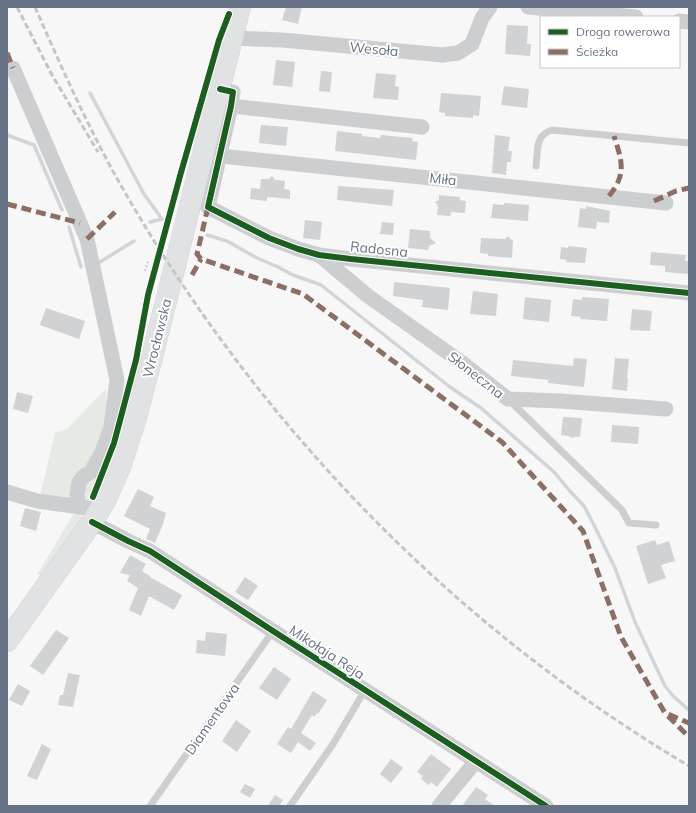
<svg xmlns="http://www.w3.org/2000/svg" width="696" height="813" font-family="Mulish,sans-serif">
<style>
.green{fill:#e6eae5}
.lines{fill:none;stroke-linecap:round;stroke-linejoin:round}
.stream{stroke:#d0d5da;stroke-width:3.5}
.building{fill:#d0d2d3}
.secondary-casing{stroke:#d4d5d6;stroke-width:22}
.path{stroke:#ccc;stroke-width:2;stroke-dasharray:2 2;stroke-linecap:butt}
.service{stroke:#cdced0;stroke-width:7}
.minor{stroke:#cdced0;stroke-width:15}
.secondary{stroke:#e1e2e3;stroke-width:21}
.rail{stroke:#c4c5c7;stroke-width:3;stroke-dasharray:6 3;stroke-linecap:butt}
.quiet{stroke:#8d6e63;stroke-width:5;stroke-dasharray:10 5;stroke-linecap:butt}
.cycleway-casing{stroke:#fff;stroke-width:8}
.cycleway{stroke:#1b5e20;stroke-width:6}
.labels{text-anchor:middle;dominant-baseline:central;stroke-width:4;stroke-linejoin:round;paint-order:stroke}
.street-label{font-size:14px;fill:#687286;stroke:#fff}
</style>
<rect width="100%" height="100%" fill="#f7f7f7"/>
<path class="green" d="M106,389L109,451L99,478L82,514L79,530L42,575H37L74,513L38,505L55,433L67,429Z"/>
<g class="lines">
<g class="stream">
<path d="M90,93L144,194L162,219L150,222"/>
<path d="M7,135L34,145L62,210"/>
<path d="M69,227L81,267"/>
<path d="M207,235L227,241L257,258L278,267L293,275L321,285L450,387L481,408L554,472L569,490L584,506L594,525L615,568L635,622L665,686L673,696L689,710"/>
<path d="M100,262L134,241"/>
</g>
</g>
<g class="building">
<path d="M286,7H302L298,24L282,20Z"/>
<path d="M507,25L528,26L527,44H531L530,56L505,54Z"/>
<path d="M276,60L295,62L292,87L273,85Z"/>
<path d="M321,71L332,72L330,92L319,91Z"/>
<path d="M376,73L396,75L395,86L399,87L398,100L373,98Z"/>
<path d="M504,86L529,89L527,108L501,105Z"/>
<path d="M441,93L481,96L479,116L473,115V118L445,116V113L439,112Z"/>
<path d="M261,125L288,127L286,146L259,143Z"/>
<path d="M337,131L362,134V136L380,138L381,135L413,138L412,141L418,142L416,160L335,151Z"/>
<path d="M495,135L510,137L508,151H512L511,162H507L506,175L492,173Z"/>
<path d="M272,176L275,180L285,181L284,189L290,190V199L267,197V201L250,199L251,188L260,189L261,179H269Z"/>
<path d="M338,186L394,190L392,206L337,200Z"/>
<path d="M439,195L460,197V200L466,201L465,213L451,212L450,216L437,215L438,206L435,202L439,200Z"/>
<path d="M504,203L529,205L528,221L491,218L493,204L504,205Z"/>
<path d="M586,206L610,211L609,223L597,222L596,229L578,227L580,208L586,209Z"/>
<path d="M305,220L322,222L320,240L303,238Z"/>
<path d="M382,222L394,223L393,235L380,234Z"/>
<path d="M410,229L430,231V238L436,243L429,246L428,250L408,248Z"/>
<path d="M508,236L510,239L513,240L512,258L488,256V254L480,253L481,238L505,239Z"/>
<path d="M568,246L587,248L585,263L566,262L567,260L560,259L561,247L568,248Z"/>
<path d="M651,252L686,255L685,261H689L688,274L665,272V266L650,265Z"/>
<path d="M394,282L450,288L448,310L422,307L423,300L393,296Z"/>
<path d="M473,291L498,294L496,316L470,314Z"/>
<path d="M525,297L551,300L549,322L523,319Z"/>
<path d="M582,297L609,299L607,321L580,319L581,317L571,316L573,299L582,300Z"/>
<path d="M46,308L85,321L79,339L40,325Z"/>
<path d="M632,309L652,311L650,331L630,330Z"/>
<path d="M574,358L587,359L584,387L548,383V380L511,376L513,360L573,366Z"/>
<path d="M615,358L629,359L627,378H628L627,391L612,389Z"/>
<path d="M17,392L33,396L28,413L13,409Z"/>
<path d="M563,417L582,418L580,437H575L572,438L569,436L561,435Z"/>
<path d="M612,425L639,427L638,444L611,442Z"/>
<path d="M138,489L154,497L150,506L166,513L163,524L155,543L146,539L150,529L124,516Z"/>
<path d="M25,508L41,512L36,531L20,526Z"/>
<path d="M655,540L657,545L669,541L675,561L661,565L666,578L648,584L636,546Z"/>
<path d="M130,555L146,564L142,571L150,576V577L182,595L174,610L149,596L141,616L129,610L138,588L127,581L130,575L120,573Z"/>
<path d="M245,577L258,586L248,600L235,592Z"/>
<path d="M56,630L69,638L43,675L30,666Z"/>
<path d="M206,632L227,634L225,656L196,653L197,640L205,641Z"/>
<path d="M274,667L291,679L277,700L259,688Z"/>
<path d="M68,673L80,675L73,707L58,705L60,695H63Z"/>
<path d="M18,684L30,691L22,706L9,700Z"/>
<path d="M313,691L327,700L318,714L317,713L314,717L312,715L301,733L316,743L310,751L298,742L291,753L277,744L288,727L291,729Z"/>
<path d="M236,720L251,731L237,752L222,741Z"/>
<path d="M42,744L51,749L37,780L27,776Z"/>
<path d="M431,754L451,769L437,787L431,782L429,785L421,779L423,776L417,772Z"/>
<path d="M391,759L403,768L391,783L380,774Z"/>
<path d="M245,784L255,789L250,798L240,792Z"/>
<path d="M476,787L488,795L485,799L495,806H462Z"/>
<path d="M275,795L283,800L279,806H268Z"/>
</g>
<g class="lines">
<g class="secondary-casing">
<path id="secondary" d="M7,641L92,522L105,501L120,467L136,418L153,353L240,7"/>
</g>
<g class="path">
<path d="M145,271L148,261"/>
<path d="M145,312L164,235"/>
</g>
<g class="service">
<path d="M536,166C538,150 535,135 552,130L689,143"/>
<path d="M510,401L622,510L629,523L656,525"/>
<path d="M150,806L273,631"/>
<path d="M290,806L333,744L365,690"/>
</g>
<g class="minor">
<path d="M528,7L636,17"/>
<path d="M679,21L689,22"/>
<path d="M232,38L282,40L443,55L458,53L472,44L482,18L490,7"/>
<path d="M13,68L87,239L117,380L111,427L102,452L91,472L84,476L79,482L77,495L79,507"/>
<path d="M220,89L233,92L231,106L208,207L269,238L298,249L319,255L351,259L689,293"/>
<path d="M231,106L422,127"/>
<path d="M220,156L666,203"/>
<path d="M319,255L368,296L461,362L508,399L560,401L666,409"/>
<path d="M7,492L37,501L88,508"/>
<path d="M92,522L128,541L150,551L273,631L546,806"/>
<path d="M439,806L476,761"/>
</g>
<use href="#secondary" class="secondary"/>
<g class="rail">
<path d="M17,7L52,75L98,152"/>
<path d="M35,7C63,71 92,136 127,196C263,430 456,628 689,766"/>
</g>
<g class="quiet">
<path d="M7,53L13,68"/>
<path d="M609,196C627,174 622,161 614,136"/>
<path d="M654,201L676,191L689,188"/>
<path d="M7,204L80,223"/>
<path d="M208,207L197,254L201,259L303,294L502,442L583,531L621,637L665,713L689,723"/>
<path d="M87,239L115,212"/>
<path d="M192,275L201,259"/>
<path d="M668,716L689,737"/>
</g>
<g class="cycleway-casing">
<g id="cycleway">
<path d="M220,89L233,92L231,106L208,207L269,238L298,249L319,255L351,259L689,293"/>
<path d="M93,497L114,443L136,360L148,295L180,176L219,40L229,14"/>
<path d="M92,522L128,541L150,551L273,631L546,806"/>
</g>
</g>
<use href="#cycleway" class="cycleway"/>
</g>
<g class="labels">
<g class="street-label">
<text transform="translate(374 49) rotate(5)">Wesoła</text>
<text transform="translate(443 179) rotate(6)">Miła</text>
<text transform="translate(379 249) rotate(6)">Radosna</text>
<text transform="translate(157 338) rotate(-76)">Wrocławska</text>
<text transform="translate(476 375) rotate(38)">Słoneczna</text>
<text transform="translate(327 652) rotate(33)">Mikołaja Reja</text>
<text transform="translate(212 719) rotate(-55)">Diamentowa</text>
</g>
</g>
<rect width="696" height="813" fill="none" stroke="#687286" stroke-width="16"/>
<rect x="540" y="16" width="140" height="52" fill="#ffffff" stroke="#c3c7cf"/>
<rect x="548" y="29" width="20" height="6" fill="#1b5e20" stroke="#c3c7cf"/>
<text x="576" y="36" font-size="12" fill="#687286">Droga rowerowa</text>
<rect x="548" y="49" width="20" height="6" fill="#8d6e63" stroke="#c3c7cf"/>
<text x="576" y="56" font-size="12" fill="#687286">Ścieżka</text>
</svg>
